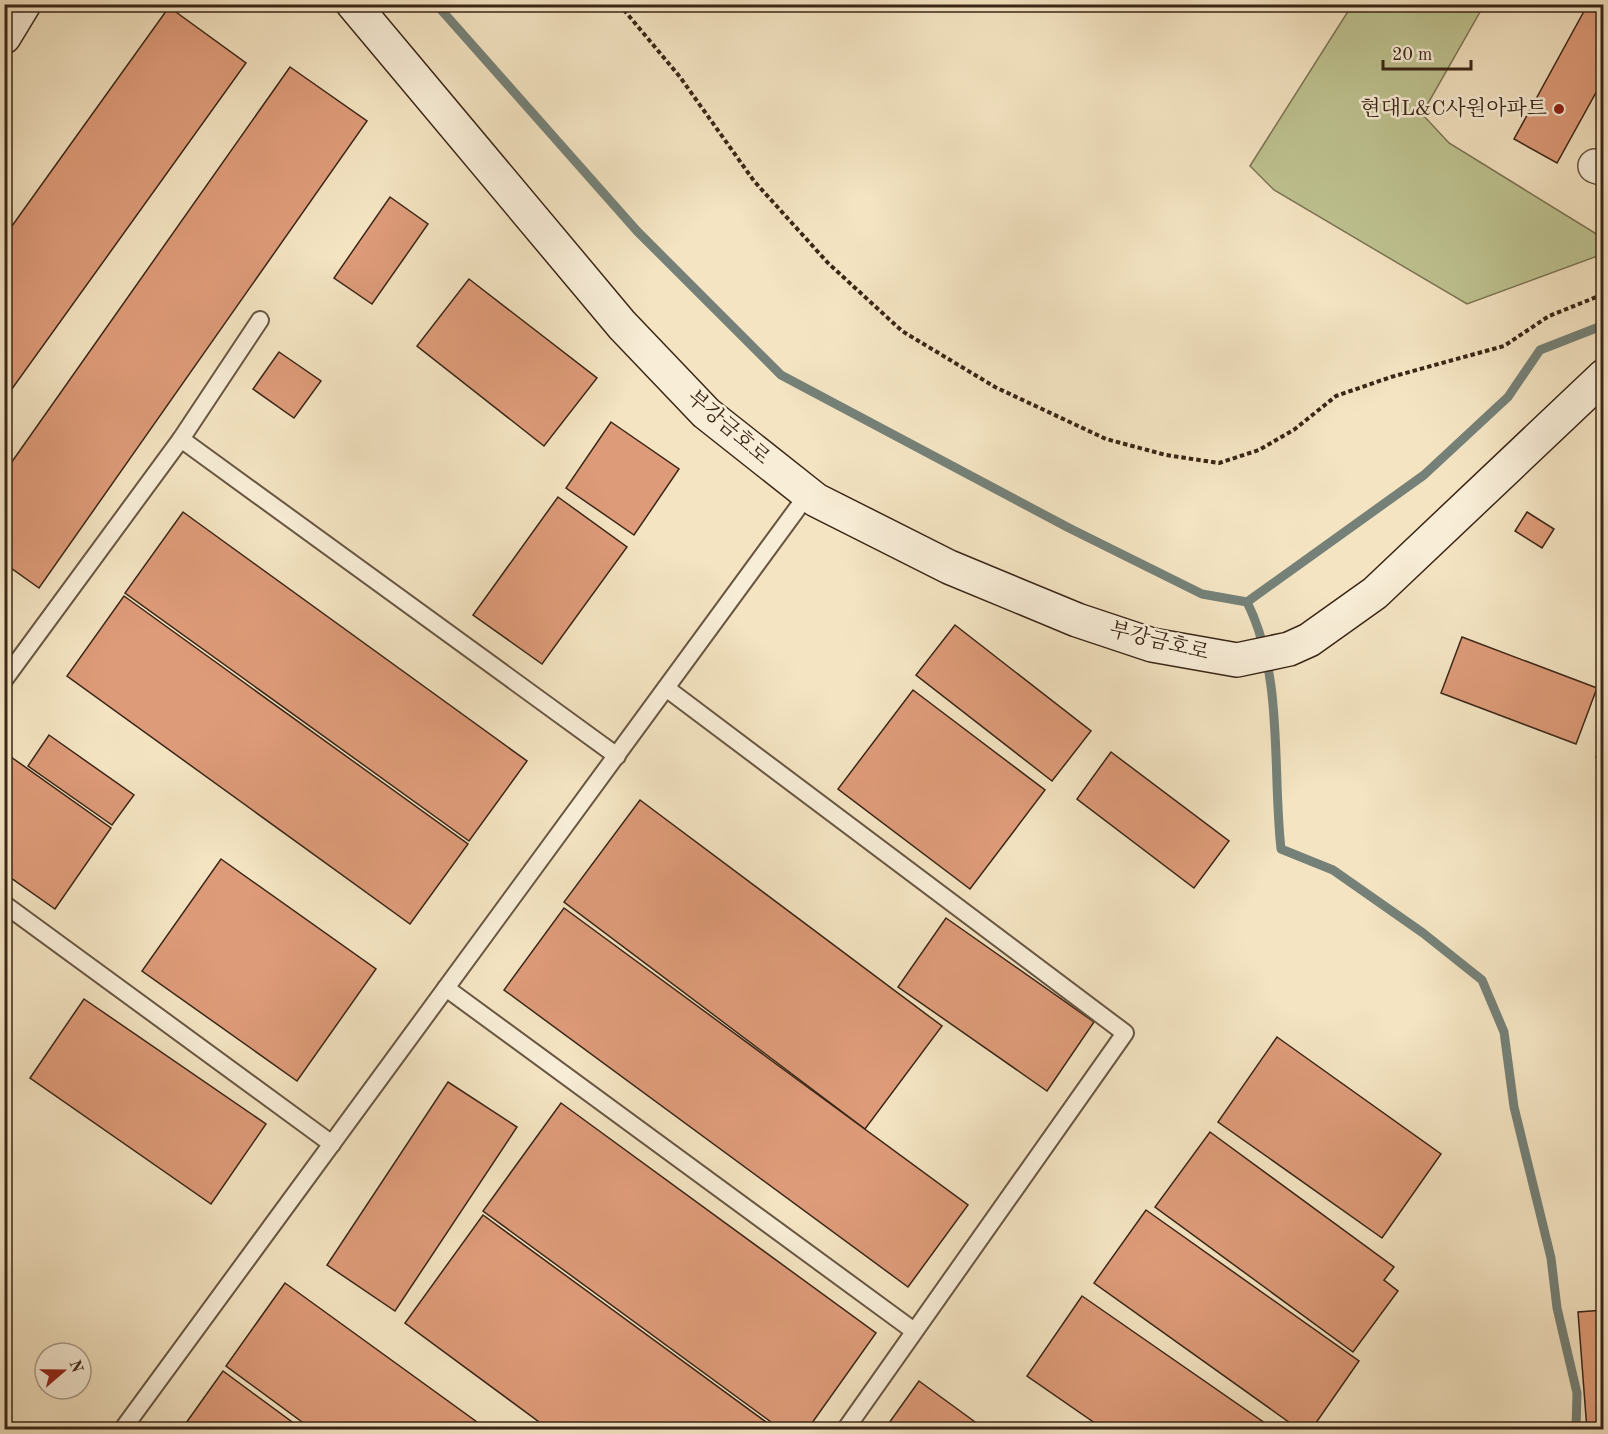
<svg xmlns="http://www.w3.org/2000/svg" width="1608" height="1434" font-family="'Old Standard TT','Noto Serif KR',serif">
<style>
.green{fill:#bec391;stroke:#7c7454;stroke-width:1.5}
.lines{fill:none;stroke-linecap:round;stroke-linejoin:round}
.stream{stroke:#758178;stroke-width:9}
.building{fill:#de9b79;stroke:#3a2617;stroke-width:1.5}
.lane-casing{stroke:#685642;stroke-width:20}
.street-casing{stroke:#685642;stroke-width:36}
.secondary-casing{stroke:#3a2617;stroke-width:36}
.path{stroke:#3a2617;stroke-width:4;stroke-dasharray:4.5 3;stroke-linecap:butt}
.lane{stroke:#f8edd7;stroke-width:16}
.street{stroke:#f8edd7;stroke-width:33}
.secondary{stroke:#f8edd7;stroke-width:33}
.poi-dot{fill:#8f2418;stroke:#f8edd7;stroke-width:2}
.labels{text-anchor:middle;dominant-baseline:central;stroke-width:5;stroke-linejoin:round;paint-order:stroke}
.poi-label{font-size:21px;fill:#3a2617;stroke:#f8edd7;text-anchor:end}
.street-label{font-size:21px;fill:#3a2617;stroke:#f8edd7}
</style>
<rect width="100%" height="100%" fill="#f4e4c2"/>
<filter id="stains"><feTurbulence type="fractalNoise" baseFrequency=".00333" numOctaves="4"/><feColorMatrix values="0 0 0 0 .2 0 0 0 0 .09 0 0 0 0 .02 0 0 0 .5 -.17"/></filter>
<radialGradient id="worn" r=".72"><stop offset=".6" stop-color="#630" stop-opacity="0"/><stop offset="1" stop-color="#630" stop-opacity=".3"/></radialGradient>
<path class="green" d="M1352,5H1484L1422,114L1449,143L1603,238V254L1467,304L1274,190L1250,166Z"/>
<g class="lines">
<g class="stream">
<path d="M436,4L637,231L781,375L1069,528L1202,594L1247,602L1424,475L1508,397L1540,350L1604,325"/>
<path d="M1247,602C1284,676 1272,768 1281,849L1333,870L1423,933L1482,980L1504,1032L1514,1107L1551,1258L1557,1308L1577,1393L1576,1430"/>
</g>
</g>
<g class="building">
<path d="M1588,4H1604V78L1557,163L1514,139Z"/>
<path d="M169,7L246,63L4,400V237Z"/>
<path d="M290,67L367,121L39,588L4,563V473Z"/>
<path d="M390,197L428,224L372,304L334,278Z"/>
<path d="M469,279L597,378L544,446L417,346Z"/>
<path d="M279,352L321,381L294,418L253,389Z"/>
<path d="M611,422L679,469L634,535L566,488Z"/>
<path d="M558,497L627,547L542,664L473,615Z"/>
<path d="M183,512L527,761L469,841L125,593Z"/>
<path d="M1527,512L1554,529L1542,548L1515,531Z"/>
<path d="M124,596L468,844L410,924L67,676Z"/>
<path d="M955,625L1091,731L1052,781L916,675Z"/>
<path d="M1462,637L1597,688L1576,744L1441,693Z"/>
<path d="M913,690L1045,790L970,889L838,789Z"/>
<path d="M49,735L134,795L112,825L28,766Z"/>
<path d="M1604,737V760L1596,757Z"/>
<path d="M4,752L111,828L55,909L4,873Z"/>
<path d="M1111,752L1229,841L1194,888L1077,799Z"/>
<path d="M640,800L942,1026L865,1129L564,902Z"/>
<path d="M221,859L376,969L297,1081L142,971Z"/>
<path d="M564,908L968,1205L908,1287L504,990Z"/>
<path d="M946,918L1094,1022L1047,1091L898,987Z"/>
<path d="M84,999L266,1124L211,1204L30,1078Z"/>
<path d="M1277,1037L1441,1154L1382,1238L1218,1122Z"/>
<path d="M448,1082L517,1127L395,1311L327,1265Z"/>
<path d="M561,1103L876,1333L807,1430H782L483,1211Z"/>
<path d="M1210,1132L1394,1267L1384,1280L1398,1291L1353,1352L1155,1207Z"/>
<path d="M1146,1210L1359,1361L1311,1430H1300L1094,1283Z"/>
<path d="M483,1215L777,1430H550L405,1323Z"/>
<path d="M285,1283L488,1430H313L226,1366Z"/>
<path d="M1082,1296L1275,1430H1105L1027,1376Z"/>
<path d="M1604,1310V1430H1587L1578,1312Z"/>
<path d="M223,1371L303,1430H181Z"/>
<path d="M919,1381L986,1430H884Z"/>
</g>
<g class="lines">
<g class="lane-casing">
<g id="lane">
<path d="M181,439L617,756"/>
<path d="M4,680L181,439L260,320"/>
<path d="M666,688L1125,1033L845,1430"/>
<path d="M4,904L332,1144"/>
<path d="M446,988L914,1331"/>
<path d="M125,1426L808,494"/>
</g>
</g>
<g class="street-casing">
<path id="street" d="M1595,166L1604,169"/>
</g>
<g class="secondary-casing">
<g id="secondary">
<path d="M353,4L622,325L706,413L816,500L949,567L1077,620L1152,645L1237,660L1289,649L1309,640L1375,593L1604,376"/>
<path d="M4,37L24,4"/>
</g>
</g>
<path class="path" d="M619,4L680,77L754,181L828,263L902,331L995,387L1106,439L1166,455L1219,463L1259,450L1295,429L1336,396L1391,377L1504,346L1549,316L1604,294"/>
<use href="#lane" class="lane"/>
<use href="#street" class="street"/>
<use href="#secondary" class="secondary"/>
</g>
<circle class="poi-dot" cx="1559" cy="109" r="6"/>
<g class="labels">
<g class="poi-label">
<text x="1547" y="109">현대L&amp;C사원아파트</text>
</g>
<g class="street-label">
<text transform="translate(728 428) rotate(41)">부강금호로</text>
<text transform="translate(1159 642) rotate(14)">부강금호로</text>
</g>
</g>
<rect width="1608" height="1434" fill="none" stroke="#f4e4c2" stroke-width="24"/>
<rect x="6" y="6" width="1596" height="1422" fill="none" stroke="#3a2617" stroke-width="3"/>
<rect x="12" y="12" width="1584" height="1410" fill="none" stroke="#3a2617" stroke-width="1.5"/>
<g transform="translate(63 1371) rotate(70)"><circle r="28" fill="#f8edd7" stroke="#ac9d8a" stroke-width="1.5"/>
<path d="M0-4.5L10 22L0 15L-10 22Z" fill="#8f2418"/>
<text y="-9" font-size="16" font-weight="bold" text-anchor="middle" fill="#3a2617">N</text>
</g>
<path d="M1383 60v9h88v-9" fill="none" stroke="#3a2617" stroke-width="3"/>
<text x="1392" y="60" font-size="18" fill="#3a2617" stroke="#f8edd7" stroke-width="4.5" paint-order="stroke">20 m</text>
<rect width="100%" height="100%" filter="url(#stains)"/>
<rect width="100%" height="100%" fill="url(#worn)"/>
</svg>
